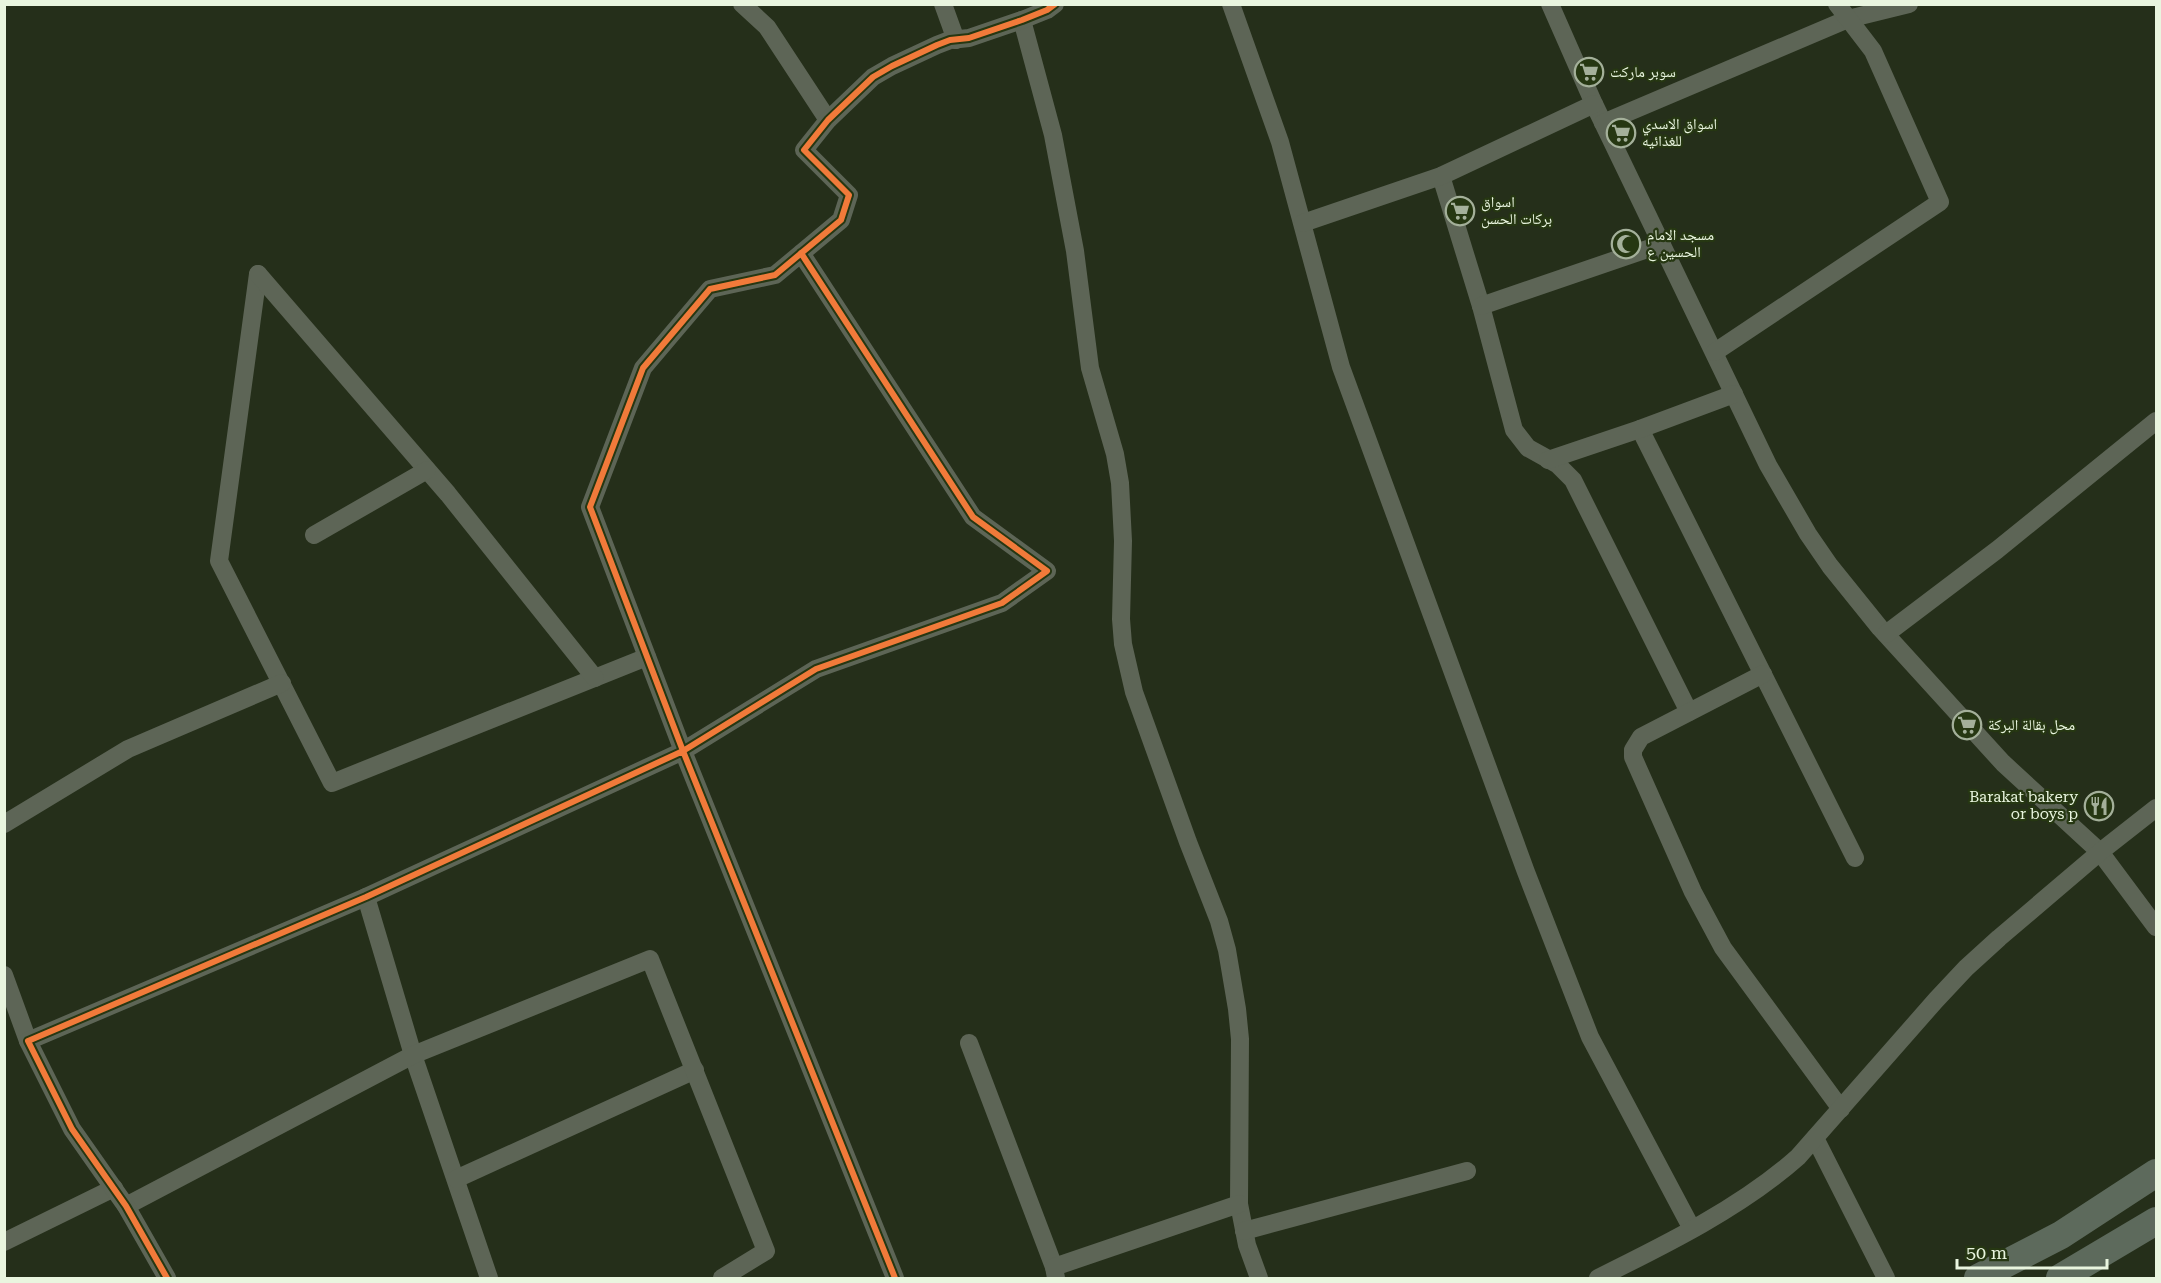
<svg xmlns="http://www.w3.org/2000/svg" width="2161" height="1283" font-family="'Roboto Serif','Noto Naskh Arabic',serif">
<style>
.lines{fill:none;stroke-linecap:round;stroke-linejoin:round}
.minor{stroke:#5d6556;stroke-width:18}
.primary{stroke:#5d6a5c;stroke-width:28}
.cycleway-casing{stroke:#263712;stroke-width:10}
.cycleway{stroke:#f17a3a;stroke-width:6}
.labels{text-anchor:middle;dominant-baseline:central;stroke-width:4.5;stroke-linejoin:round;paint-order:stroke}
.poi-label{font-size:15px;fill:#e9f5df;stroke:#263712;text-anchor:start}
</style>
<rect width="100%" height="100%" fill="#252f1a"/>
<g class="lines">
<g class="minor">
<path d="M742,4L767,27L828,120"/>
<path d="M943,4L956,40"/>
<path d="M1231,4L1280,142L1341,367L1526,872L1590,1037L1692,1229"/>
<path d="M1550,4L1594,104L1768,465L1808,534L1830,566L1880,628L2003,763L2100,852L2156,927"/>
<path d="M1022,20L1053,135L1075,251L1090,368L1115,454L1120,483L1123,541L1121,619L1123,644L1134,692L1188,842L1219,921L1227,950L1237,1009L1240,1039L1239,1204L1247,1245L1259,1278"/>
<path d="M1603,123L1848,19L1909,4"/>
<path d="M1441,176L1481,306L1514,430L1528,448L1557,464L1573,480L1689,712"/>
<path d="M1303,223L1441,176L1594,104"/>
<path d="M801,253L973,517L1047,571L1002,603L816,669L683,751L590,507L643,368L710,289L775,275L841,220L849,195L804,150L828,120L873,77L892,66L937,45L950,40L969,38L1022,20L1047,10L1055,4"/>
<path d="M258,274L219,561L332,783L647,657"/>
<path d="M258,274L448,494L595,678"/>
<path d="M1481,306L1662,244"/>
<path d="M1715,352L1940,202L1873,51L1837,4"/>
<path d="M1640,429L1855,858"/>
<path d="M1548,460L1640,429L1734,394"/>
<path d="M314,535L427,470"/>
<path d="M1886,634L1997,550L2156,421"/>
<path d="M1763,674L1641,737L1633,750V757L1693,892L1723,948L1841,1109"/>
<path d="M4,824L128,749L282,683"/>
<path d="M366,897L413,1055L489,1278"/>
<path d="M4,975L28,1041"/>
<path d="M969,1043L1054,1267"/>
<path d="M1815,1138L1886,1278"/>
<path d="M456,1179L695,1070"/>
<path d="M126,1206L413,1055L650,959L766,1251L722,1278"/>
<path d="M1244,1231L1467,1171"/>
<path d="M4,1242L114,1188"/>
<path d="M167,1278L126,1206L72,1129L28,1041L366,897L683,751L895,1278"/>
<path d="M1056,1278L1054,1267L1239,1204"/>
<path d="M1598,1278C1665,1245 1742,1207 1798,1157L1936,1000L1966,968L1999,938L2100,852L2156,808"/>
</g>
<g class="primary">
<path d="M1978,1278L2061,1235L2156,1173"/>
<path d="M2060,1278L2156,1221"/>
</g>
<g class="cycleway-casing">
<g id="cycleway">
<path d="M801,253L973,517L1047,571L1002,603L816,669L683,751L590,507L643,368L710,289L775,275L841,220L849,195L804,150L828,120L873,77L892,66L937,45L950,40L969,38L1022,20L1047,10L1055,4"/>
<path d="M167,1278L126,1206L72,1129L28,1041L366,897L683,751L895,1278"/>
</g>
</g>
<use href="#cycleway" class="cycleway"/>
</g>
<defs>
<g id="supermarket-ring" transform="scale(1.5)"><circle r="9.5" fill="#263712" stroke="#a4b09a" stroke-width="1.5"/><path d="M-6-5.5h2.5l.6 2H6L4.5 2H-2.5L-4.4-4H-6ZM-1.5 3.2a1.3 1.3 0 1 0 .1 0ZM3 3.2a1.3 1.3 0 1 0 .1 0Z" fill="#a4b09a"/></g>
<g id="mosque-ring" transform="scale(1.5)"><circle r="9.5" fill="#263712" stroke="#a4b09a" stroke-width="1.5"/><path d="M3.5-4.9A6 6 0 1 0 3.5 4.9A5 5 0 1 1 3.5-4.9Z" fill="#a4b09a"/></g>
<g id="restaurant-ring" transform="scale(1.5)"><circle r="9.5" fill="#263712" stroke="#a4b09a" stroke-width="1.5"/><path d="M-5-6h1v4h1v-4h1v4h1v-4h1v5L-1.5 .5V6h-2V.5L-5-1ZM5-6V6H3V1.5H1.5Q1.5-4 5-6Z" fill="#a4b09a"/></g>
</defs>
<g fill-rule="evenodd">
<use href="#supermarket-ring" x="1589" y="72"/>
<use href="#supermarket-ring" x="1621" y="133"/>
<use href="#supermarket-ring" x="1460" y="211"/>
<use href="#mosque-ring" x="1626" y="244"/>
<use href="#supermarket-ring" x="1967" y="725"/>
<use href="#restaurant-ring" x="2099" y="806"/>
</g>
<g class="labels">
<g class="poi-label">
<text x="1610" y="72">سوبر ماركت</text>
<text x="1642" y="124">اسواق الاسدي<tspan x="1642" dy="17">للغذائيه</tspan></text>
<text x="1481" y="202">اسواق<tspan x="1481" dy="17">بركات الحسن</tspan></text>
<text x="1647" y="235">مسجد الامام<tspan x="1647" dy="17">الحسين ع</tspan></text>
<text x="1988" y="725">محل بقالة البركة</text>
<text x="2078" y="797" text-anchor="end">Barakat bakery<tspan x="2078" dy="17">or boys p</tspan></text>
</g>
</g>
<rect width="2161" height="1283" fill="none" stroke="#e9f5df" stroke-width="12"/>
<path d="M1957 1259v9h150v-9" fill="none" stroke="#e9f5df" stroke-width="3"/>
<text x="1966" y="1259" font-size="18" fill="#e9f5df" stroke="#263712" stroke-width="4.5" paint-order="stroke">50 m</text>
</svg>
